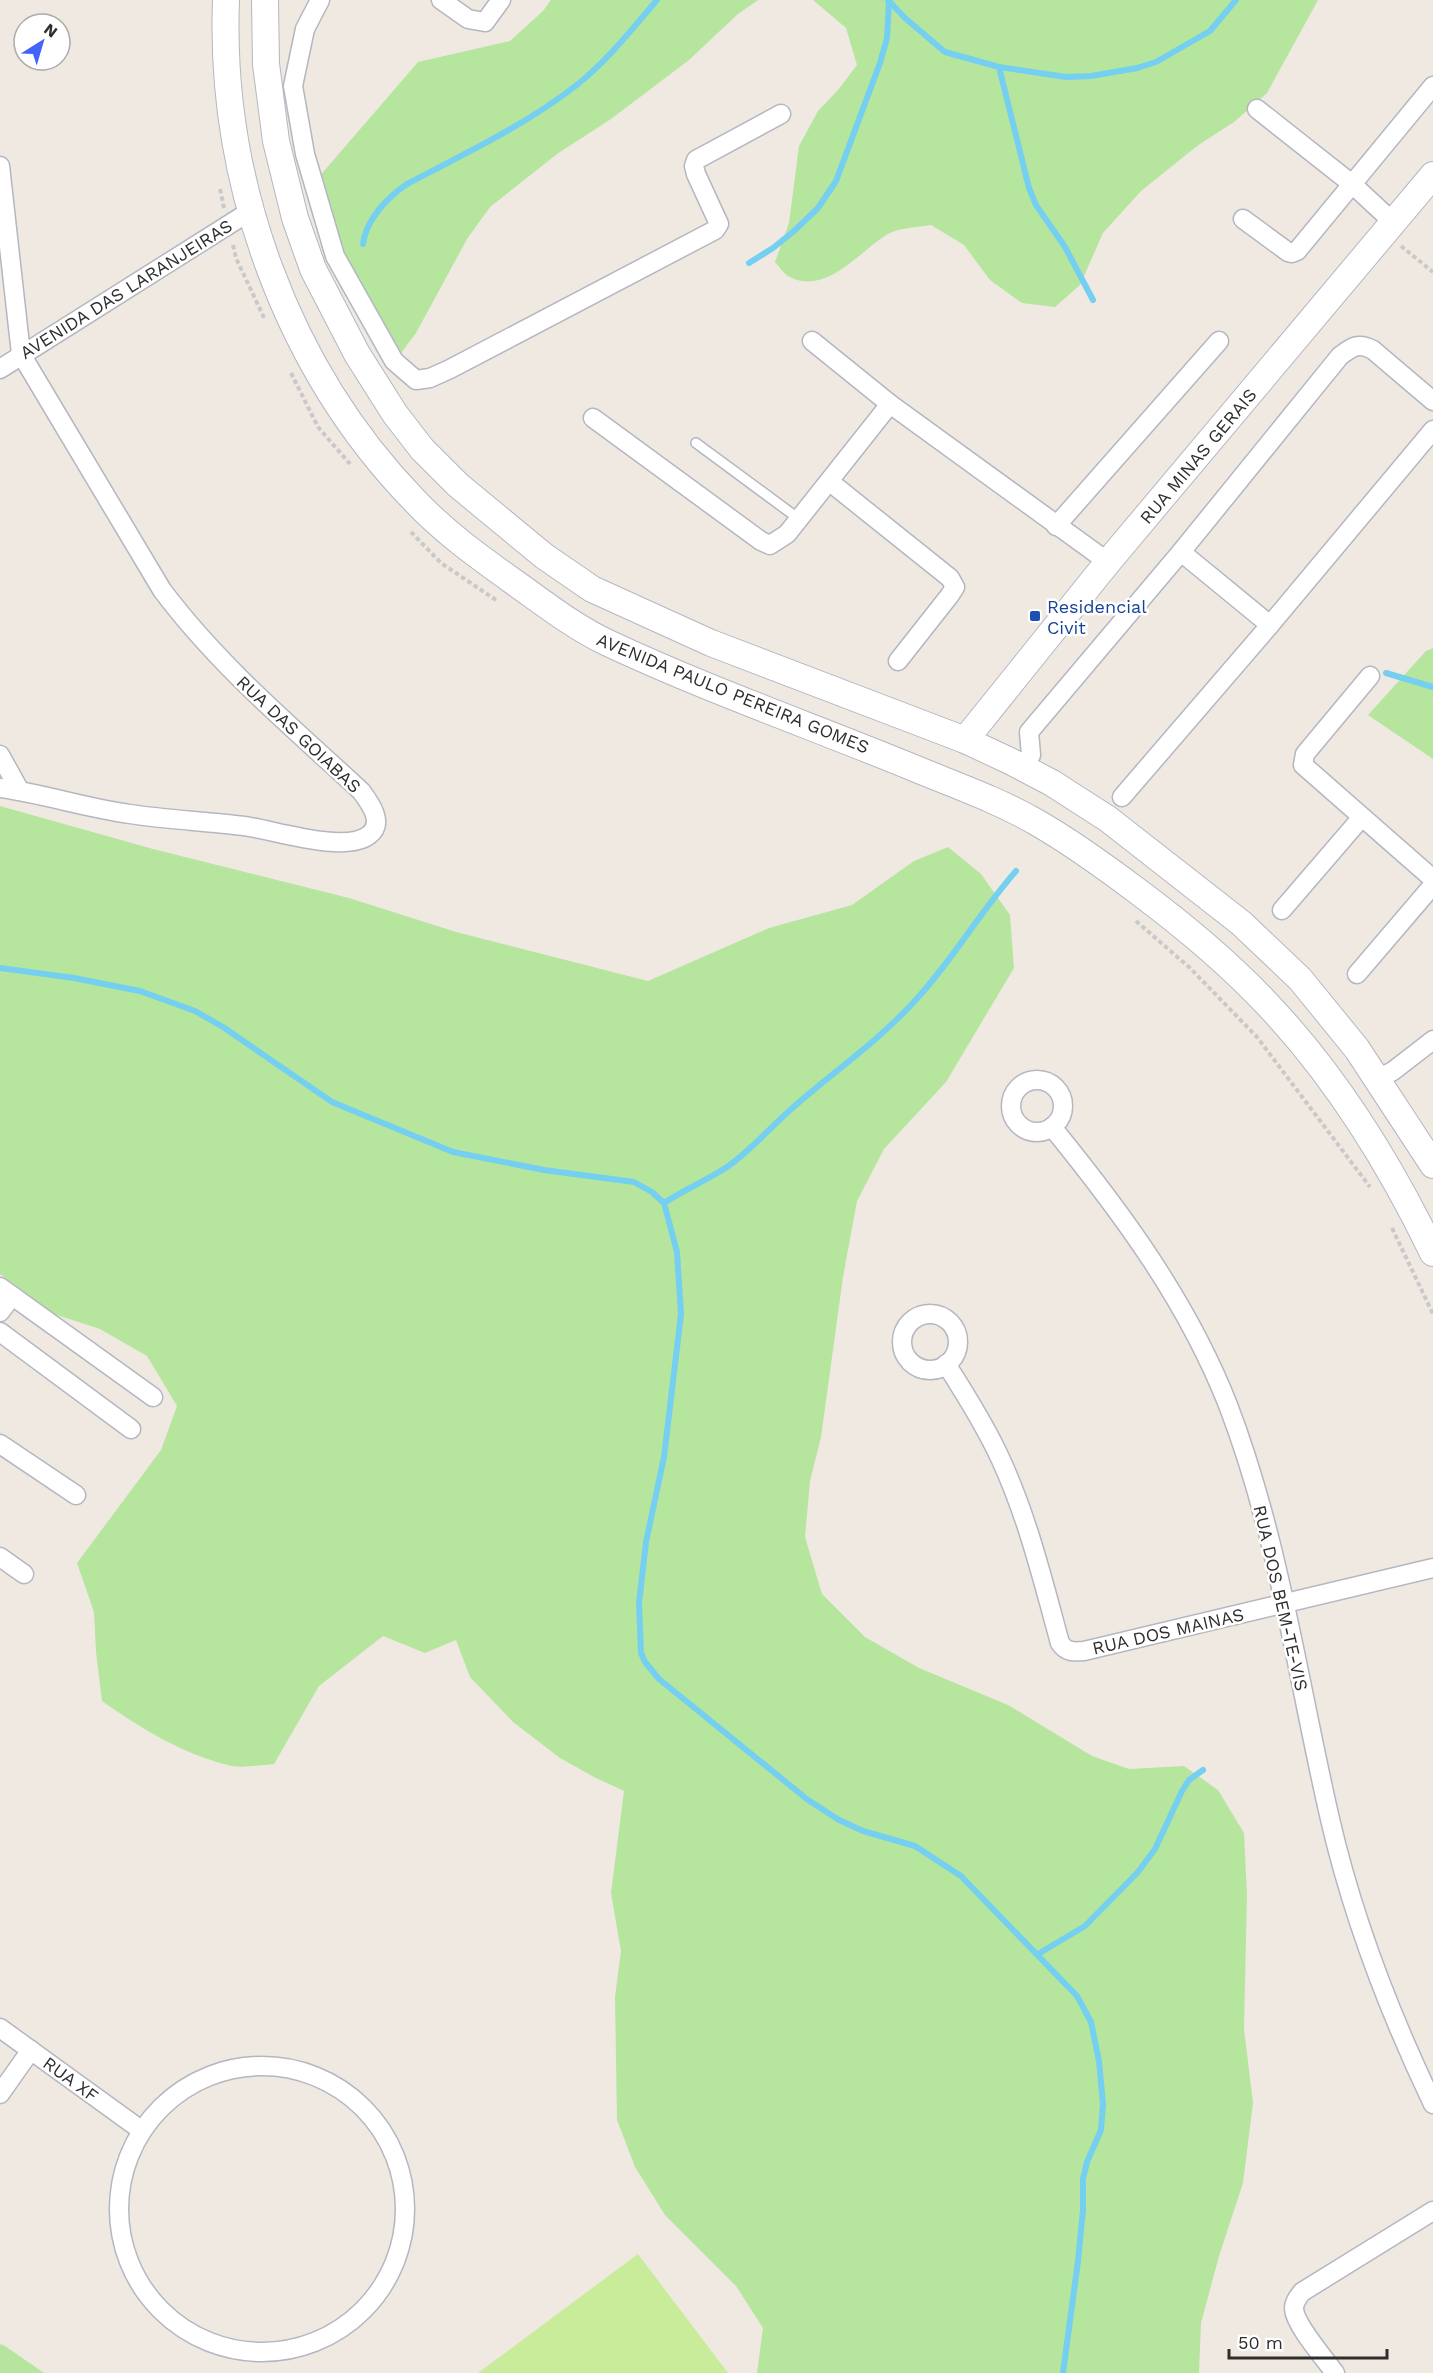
<svg xmlns="http://www.w3.org/2000/svg" width="1433" height="2373" font-family="'Work Sans',sans-serif">
<style>
.green{fill:#b6e59e}
.pitch{fill:#c9ec9a}
.lines{fill:none;stroke-linecap:round;stroke-linejoin:round}
.stream{stroke:#75cff0;stroke-width:6}
.lane-casing{stroke:#b4b7c1;stroke-width:12}
.street-casing{stroke:#b4b7c1;stroke-width:21}
.secondary-casing{stroke:#b4b7c1;stroke-width:28}
.path{stroke:#c9c9c9;stroke-width:4;stroke-dasharray:4.5 3;stroke-linecap:butt}
.lane{stroke:#fff;stroke-width:9}
.street{stroke:#fff;stroke-width:18}
.secondary{stroke:#fff;stroke-width:26}
.transit-dot{fill:#1a4fb4;stroke:#fff;stroke-width:2}
.labels{text-anchor:middle;dominant-baseline:central;stroke-width:5;stroke-linejoin:round;paint-order:stroke}
.street-label{font-size:18px;fill:#2e2e2e;stroke:#fff}
.transit-label{font-size:18px;fill:#164399;stroke:#fff;text-anchor:start}
</style>
<rect width="100%" height="100%" fill="#efe9e1"/>
<g class="green">
<path d="M551,0H758L738,14L689,60L611,119L557,154L490,207L467,239L416,333L398,357L368,311L312,185L418,62L510,41L543,11Z"/>
<path d="M813,0H1318L1267,93L1234,122L1197,146L1141,191L1103,233L1080,285L1055,307L1022,303L990,280L964,245L931,225C918,227 897,228 886,235C859,252 825,297 788,276C783,273 779,266 775,262L789,223L799,146L818,111L838,90L857,65L846,28Z"/>
<path d="M1433,648V759L1368,715L1426,651Z"/>
<path d="M0,806L153,849L349,898L456,932L648,981L769,928L852,905L914,861L948,847L981,874L1010,915L1014,968L946,1082L884,1149L857,1201L843,1277L821,1437L810,1481L805,1537L822,1594L865,1637L919,1668L1008,1705L1092,1756L1129,1769L1184,1766L1218,1790L1244,1833L1247,1895L1244,2029L1253,2103L1243,2183L1219,2256L1201,2323L1199,2373H757L763,2328L736,2286L665,2215L635,2167L617,2120L615,1997L621,1951L611,1893L624,1791L596,1778L560,1758L513,1722L470,1677L456,1640L425,1653L383,1636L319,1686L274,1764C261,1765 244,1768 232,1766C184,1755 142,1729 102,1701L96,1652L94,1612L77,1563L161,1450L177,1406L147,1356L100,1329L54,1314L0,1274Z"/>
<path d="M0,2344L5,2346L44,2373H0Z"/>
</g>
<path class="pitch" d="M638,2254L728,2373H478Z"/>
<g class="lines">
<g class="stream">
<path d="M888,0L905,18L945,52L999,67L1066,77L1091,76L1137,68L1156,62L1210,31L1236,0"/>
<path d="M999,67L1029,188L1036,205L1065,247L1093,300"/>
<path d="M363,244C366,219 388,197 407,184C466,153 526,125 578,84C608,60 632,29 657,0"/>
<path d="M749,263L773,248L794,231L818,208L836,181L880,63L887,38L889,2"/>
<path d="M1386,673L1433,687"/>
<path d="M0,968L74,978L140,991L195,1011L223,1027L332,1102L453,1152L544,1170L634,1182L652,1192L664,1203L677,1252L681,1314L664,1457L646,1542L639,1603L641,1653L645,1662L659,1679L808,1800L839,1820L863,1831L915,1846L961,1876L1077,1996L1091,2022L1099,2061L1103,2104L1101,2130L1087,2162L1083,2179V2210L1078,2261L1063,2373"/>
<path d="M664,1203C684,1190 707,1180 727,1167C750,1151 768,1130 788,1112C829,1075 875,1044 912,1004C951,963 979,913 1016,871"/>
<path d="M1038,1954L1085,1926L1138,1872L1155,1849L1182,1791L1189,1780L1203,1770"/>
</g>
<g class="lane-casing">
<path id="lane" d="M696,443L799,519"/>
</g>
<g class="street-casing">
<g id="street">
<path d="M320,0L305,29L293,86L305,154L335,256L394,361L416,380L430,378L450,369L715,230L719,224L696,174L694,166L696,160L781,114"/>
<path d="M441,0L468,19L485,22L501,0"/>
<path d="M1257,109L1352,184L1394,223"/>
<path d="M0,166L21,354L162,590C219,666 292,727 361,791C370,803 385,823 369,835C345,854 274,830 244,826C206,821 168,820 130,814C86,808 44,794 0,788"/>
<path d="M1243,219L1288,252L1292,253L1297,251L1433,86"/>
<path d="M812,341L890,404L1108,562"/>
<path d="M0,369L252,210"/>
<path d="M593,418L761,541L770,545L787,534L890,404"/>
<path d="M830,482L950,578L955,587L950,595L898,661"/>
<path d="M1056,526L1219,341"/>
<path d="M1181,552L1270,625"/>
<path d="M1370,676L1305,754L1303,765L1433,879"/>
<path d="M0,755L20,791"/>
<path d="M1024,768L1031,755L1029,732L1181,552L1340,356C1352,347 1358,342 1373,350L1433,401"/>
<path d="M1122,797L1270,625L1433,430"/>
<path d="M1282,910L1362,817"/>
<path d="M1357,974L1433,885"/>
<path d="M1378,1079L1393,1071L1433,1040"/>
<circle cx="1037" cy="1106" r="26"/>
<path d="M1052,1127C1122,1213 1187,1301 1228,1405C1279,1538 1298,1681 1330,1819C1353,1919 1389,2012 1433,2104"/>
<path d="M0,1287L153,1397"/>
<path d="M0,1312L12,1296"/>
<circle cx="930" cy="1342" r="28"/>
<path d="M0,1332L131,1429"/>
<path d="M946,1364C966,1395 986,1427 1001,1460C1028,1519 1043,1581 1060,1643C1066,1652 1073,1652 1084,1651L1433,1568"/>
<path d="M0,1444L76,1495"/>
<path d="M0,1557L24,1574"/>
<path d="M0,2028L141,2130"/>
<circle cx="262" cy="2209" r="143"/>
<path d="M0,2094L31,2050"/>
<path d="M1335,2373C1325,2359 1295,2325 1294,2309C1294,2302 1298,2297 1302,2292L1433,2211"/>
</g>
</g>
<g class="secondary-casing">
<g id="secondary">
<path d="M226,0C219,181 287,369 414,500C444,532 479,557 514,582C545,604 574,627 608,643C706,689 809,725 909,766C952,784 996,799 1036,822C1071,842 1104,866 1136,890C1183,925 1229,963 1269,1006C1337,1078 1390,1164 1433,1253"/>
<path d="M265,0L266,64L276,141L295,218L313,269L357,354L395,414L422,449L458,485L544,556L592,589L711,643L965,740L1010,761L1052,783L1108,819L1241,923L1300,979L1357,1049L1433,1165"/>
<path d="M965,740L1108,562L1433,175"/>
</g>
</g>
<g class="path">
<path d="M220,189L224,208"/>
<path d="M233,245L236,258L265,320"/>
<path d="M1401,246L1433,272"/>
<path d="M291,373L318,427L350,464"/>
<path d="M411,532L441,563L496,600"/>
<path d="M1136,921L1190,968L1257,1037L1370,1187"/>
<path d="M1392,1228L1433,1314"/>
</g>
<use href="#lane" class="lane"/>
<use href="#street" class="street"/>
<use href="#secondary" class="secondary"/>
</g>
<rect class="transit-dot" x="1029" y="610" width="12" height="12" rx="3"/>
<g class="labels">
<g class="street-label">
<text transform="translate(126 289) rotate(-32)">AVENIDA DAS LARANJEIRAS</text>
<text transform="translate(1198 456) rotate(-50)">RUA MINAS GERAIS</text>
<text transform="translate(733 693) rotate(22)">AVENIDA PAULO PEREIRA GOMES</text>
<text transform="translate(299 734) rotate(43)">RUA DAS GOIABAS</text>
<text transform="translate(1281 1598) rotate(77)">RUA DOS BEM-TE-VIS</text>
<text transform="translate(1168 1631) rotate(-13)">RUA DOS MAINAS</text>
<text transform="translate(71 2079) rotate(36)">RUA XF</text>
</g>
<g class="transit-label">
<text x="1047" y="606">Residencial<tspan x="1047" dy="21">Civit</tspan></text>
</g>
</g>
<g transform="translate(42 42) rotate(37)"><circle r="28" fill="#ffffff" stroke="#ababab" stroke-width="1.5"/>
<path d="M0-4.5L10 22L0 15L-10 22Z" fill="#4264fb"/>
<text y="-9" font-size="16" font-weight="bold" text-anchor="middle" fill="#2e2e2e">N</text>
</g>
<path d="M1229 2349v9h158v-9" fill="none" stroke="#2e2e2e" stroke-width="3"/>
<text x="1238" y="2349" font-size="18" fill="#2e2e2e" stroke="#ffffff" stroke-width="4.5" paint-order="stroke">50 m</text>
</svg>
